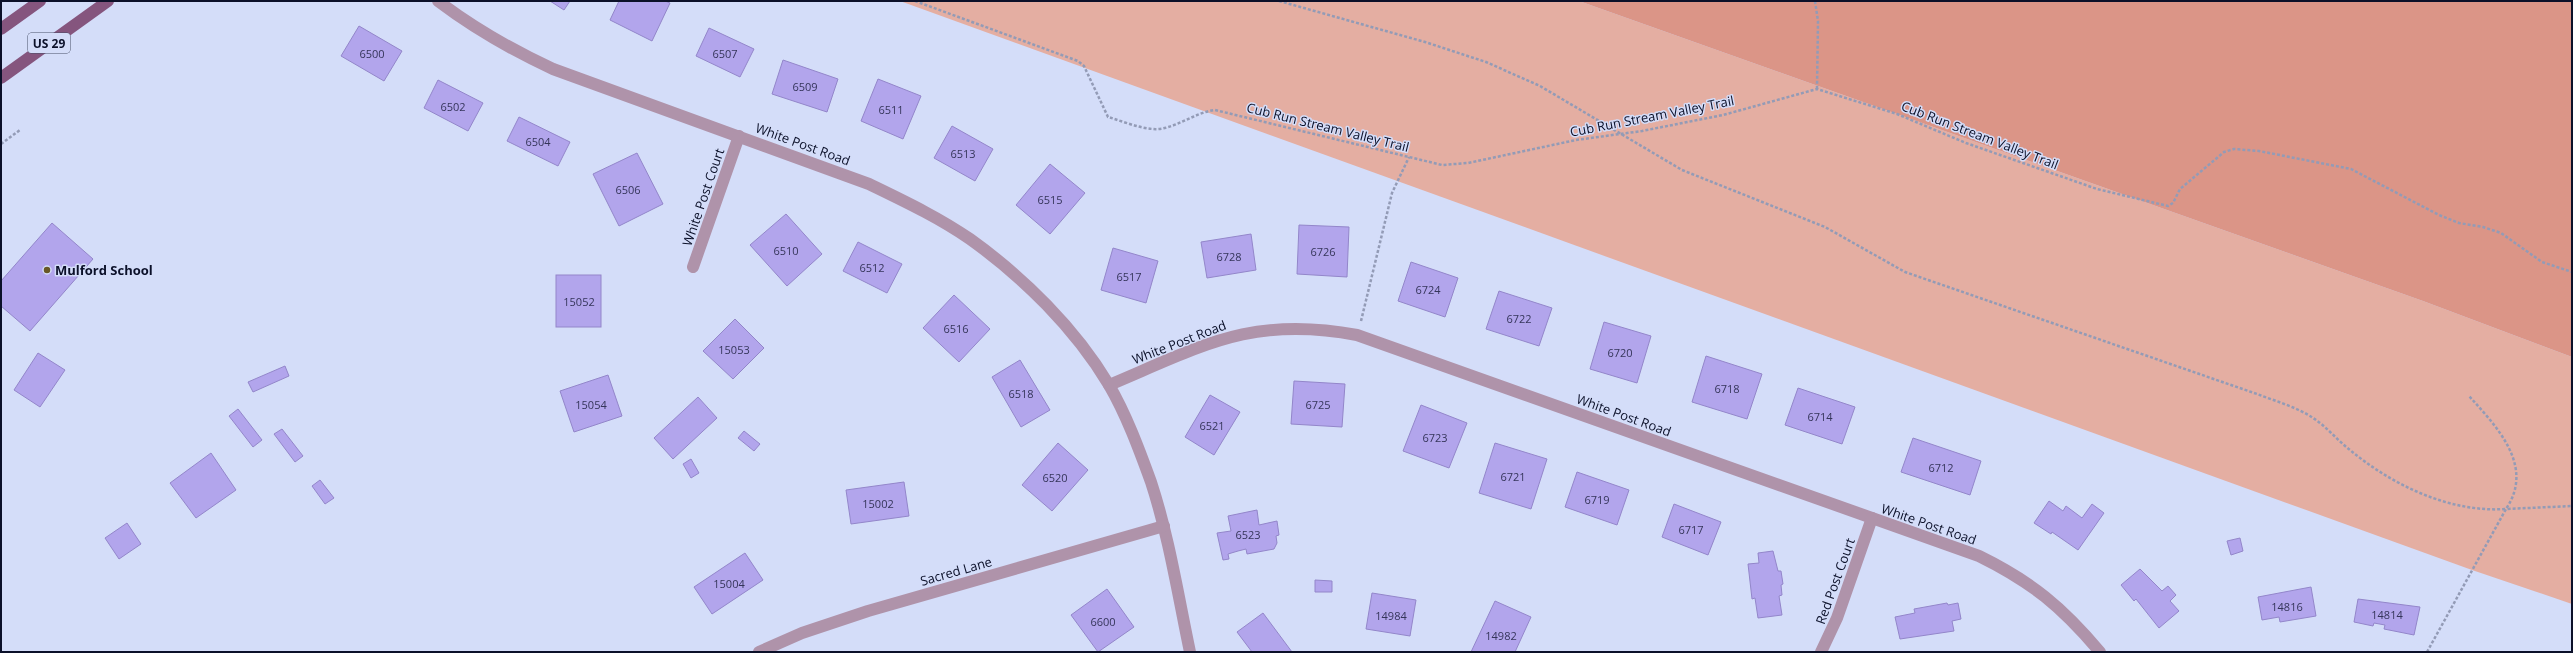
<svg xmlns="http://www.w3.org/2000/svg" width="2573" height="653" font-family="'Open Sans',sans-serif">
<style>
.green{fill:#e4aea2}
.forest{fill:#db9587}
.building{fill:#b2a5ec;stroke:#9386ca}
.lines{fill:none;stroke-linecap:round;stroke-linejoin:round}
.path{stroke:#939bb6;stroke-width:2.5;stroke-dasharray:3 2;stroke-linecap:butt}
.minor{stroke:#af93aa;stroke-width:12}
.major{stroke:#85557e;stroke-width:12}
.poi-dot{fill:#685826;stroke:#d4ddf9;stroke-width:1.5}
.labels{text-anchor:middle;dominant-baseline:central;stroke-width:3;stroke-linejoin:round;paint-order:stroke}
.number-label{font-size:11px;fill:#35355a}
.shield{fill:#d4ddf9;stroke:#474e67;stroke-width:1}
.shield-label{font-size:12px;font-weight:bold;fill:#0b1029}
.street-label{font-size:13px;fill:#0b1029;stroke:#d4ddf9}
.poi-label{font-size:13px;font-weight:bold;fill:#0b1029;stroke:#d4ddf9;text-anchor:start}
</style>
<rect width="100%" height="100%" fill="#d4ddf9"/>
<path class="green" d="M900,1H1579L2423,301L2572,357V604L2472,570Z"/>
<path class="forest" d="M1579,1H2572V357L2423,301Z"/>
<g class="building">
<path d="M550,1H570L564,10Z"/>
<path d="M619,1H665L670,3L652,41L610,20Z"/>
<path d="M359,26L402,51L384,81L341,56Z"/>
<path d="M709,28L754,49L740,77L696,56Z"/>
<path d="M783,60L838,79L827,112L772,94Z"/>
<path d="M878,79L921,96L903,139L861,121Z"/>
<path d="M438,80L483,103L468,131L424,108Z"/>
<path d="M519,117L570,142L558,166L507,141Z"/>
<path d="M952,126L993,149L975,181L934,158Z"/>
<path d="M637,153L663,204L619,226L593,174Z"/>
<path d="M1050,164L1085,193L1050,234L1016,205Z"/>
<path d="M786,214L822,254L787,286L750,245Z"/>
<path d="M52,223L93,259L30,331L1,306V281Z"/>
<path d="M1299,225L1349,227L1347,277L1297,274Z"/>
<path d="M1251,234L1256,270L1207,278L1201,242Z"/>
<path d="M858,242L902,264L887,293L843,271Z"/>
<path d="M1113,248L1158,261L1146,303L1101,290Z"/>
<path d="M1411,262L1458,278L1445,317L1398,301Z"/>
<rect x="556" y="275" width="45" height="52"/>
<path d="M1499,291L1552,308L1539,346L1486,329Z"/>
<path d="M954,295L990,329L959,362L923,328Z"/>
<path d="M735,319L764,348L733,379L703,351Z"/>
<path d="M1604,322L1651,336L1637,383L1590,369Z"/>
<path d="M38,353L65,370L40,407L14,390Z"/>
<path d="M1706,356L1762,374L1747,419L1692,402Z"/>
<path d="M1020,360L1050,410L1021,427L992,377Z"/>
<path d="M285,366L289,376L253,392L248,382Z"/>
<path d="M608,375L622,416L574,432L560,391Z"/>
<path d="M1294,381L1345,384L1342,427L1291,424Z"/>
<path d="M1798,388L1855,407L1842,444L1785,425Z"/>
<path d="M1210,395L1240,412L1214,455L1185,437Z"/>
<path d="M698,397L717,418L673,459L654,438Z"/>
<path d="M1421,405L1467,423L1449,468L1403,451Z"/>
<path d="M238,409L262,440L253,447L229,416Z"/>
<path d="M282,429L303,456L295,462L274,434Z"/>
<path d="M744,431L760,444L754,451L738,438Z"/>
<path d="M1913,438L1981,461L1970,495L1901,472Z"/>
<path d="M1058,443L1088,470L1052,511L1022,485Z"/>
<path d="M1495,443L1547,459L1531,509L1479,493Z"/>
<path d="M211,453L236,490L196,518L170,483Z"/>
<path d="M691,459L699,473L691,478L683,464Z"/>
<path d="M1577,472L1629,490L1617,525L1565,507Z"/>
<path d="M320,480L334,498L325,504L312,486Z"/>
<path d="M904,482L909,516L851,524L846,490Z"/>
<path d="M2049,501L2063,511L2066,506L2082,518L2092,504L2104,513L2078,550L2052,532L2051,534L2034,523Z"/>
<path d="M1674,504L1721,522L1708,555L1662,537Z"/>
<path d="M1257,510L1259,525L1277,521L1279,535L1276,536L1277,543L1274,549L1247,554L1246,549L1238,551L1228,554L1229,559L1223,560L1217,533L1231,531L1228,516Z"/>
<path d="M127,523L141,544L119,559L105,538Z"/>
<path d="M2240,538L2243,551L2231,555L2227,541Z"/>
<path d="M1773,551L1778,571H1781L1783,584L1781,585L1782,595L1779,596L1782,615L1758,618L1755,598L1752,599L1748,564L1759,563L1758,553Z"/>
<path d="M745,553L763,580L712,614L694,587Z"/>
<path d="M2140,569L2162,591L2168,586L2176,595L2170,601L2179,611L2159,628L2136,599L2134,601L2121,585Z"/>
<path d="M1315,580L1332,581V592H1315Z"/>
<path d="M2311,587L2316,616L2280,622L2279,617L2262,620L2258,597Z"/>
<path d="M1107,589L1134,627L1098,652L1071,615Z"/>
<path d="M1372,593L1416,600L1410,636L1366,629Z"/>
<path d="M2358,599L2420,607L2414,635L2384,629L2385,625L2374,623L2373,626L2354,622Z"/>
<path d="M1495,601L1531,617L1515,652H1471Z"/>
<path d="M1947,603L1948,605L1958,603L1961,619L1952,621L1954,631L1900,639L1895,617L1915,613L1914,609Z"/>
<path d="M1263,613L1292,652H1252L1237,632Z"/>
</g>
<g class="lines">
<g class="path">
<path d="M915,1L1078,61L1084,66L1108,117C1122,121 1138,128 1153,129C1172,131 1195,112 1215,110L1442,165L1468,163L1576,140L1642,131L1723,115L1817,89L1897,114L1966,143L2097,189L2168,206L2173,203L2180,189L2224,152L2234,149L2259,151L2351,169L2439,215L2459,223L2483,227L2501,233L2542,262L2572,272"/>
<path d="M1279,1L1425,42L1486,62L1540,86L1682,170L1825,227L1905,272L2257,394C2275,401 2297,407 2313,418C2326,426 2337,440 2350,450C2392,485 2450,513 2506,509C2535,466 2497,427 2469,396"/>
<path d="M1815,1L1818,21L1817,89"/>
<path d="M1,144L20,130"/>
<path d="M1361,321L1392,193L1409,157"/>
<path d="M2427,652L2506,509L2572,506"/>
</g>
<g class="minor">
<path d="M438,1C475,29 512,50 553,69L869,184C904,201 938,217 970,239C1023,277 1075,328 1109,385C1126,414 1139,449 1151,482C1169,537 1178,595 1190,652"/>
<path d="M693,267L739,136"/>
<path d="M1109,385C1202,346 1252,315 1357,335L1979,556C2032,582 2062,607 2100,652"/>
<path d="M759,652L802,633L868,611L1164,526"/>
<path d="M1821,652L1837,618L1872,518"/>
</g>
<g class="major">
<path d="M1,29L40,1"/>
<path d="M1,78L108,1"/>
</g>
</g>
<circle class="poi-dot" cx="47" cy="270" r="4"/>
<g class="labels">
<g class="number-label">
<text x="372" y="53">6500</text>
<text x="725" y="53">6507</text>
<text x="805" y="86">6509</text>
<text x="453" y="106">6502</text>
<text x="891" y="109">6511</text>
<text x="538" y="141">6504</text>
<text x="963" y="153">6513</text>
<text x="628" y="189">6506</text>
<text x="1050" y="199">6515</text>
<text x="786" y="250">6510</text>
<text x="1323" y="251">6726</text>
<text x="1229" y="256">6728</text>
<text x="872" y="267">6512</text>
<text x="1129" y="276">6517</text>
<text x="1428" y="289">6724</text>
<text x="579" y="301">15052</text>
<text x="1519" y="318">6722</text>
<text x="956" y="328">6516</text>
<text x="734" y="349">15053</text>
<text x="1620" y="352">6720</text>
<text x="1727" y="388">6718</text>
<text x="1021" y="393">6518</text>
<text x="591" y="404">15054</text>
<text x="1318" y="404">6725</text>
<text x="1820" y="416">6714</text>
<text x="1212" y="425">6521</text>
<text x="1435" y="437">6723</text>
<text x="1941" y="467">6712</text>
<text x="1513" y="476">6721</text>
<text x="1055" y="477">6520</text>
<text x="1597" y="499">6719</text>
<text x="878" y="503">15002</text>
<text x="1691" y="529">6717</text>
<text x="1248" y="534">6523</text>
<text x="729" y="583">15004</text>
<text x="2287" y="606">14816</text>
<text x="2387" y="614">14814</text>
<text x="1391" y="615">14984</text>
<text x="1103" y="621">6600</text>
<text x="1501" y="635">14982</text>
</g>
<rect class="shield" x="28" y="33" width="42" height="20" rx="3"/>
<g class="shield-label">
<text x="49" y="43">US 29</text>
</g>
<g class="street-label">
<text transform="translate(1652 116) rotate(-11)">Cub Run Stream Valley Trail</text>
<text transform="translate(1328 127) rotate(14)">Cub Run Stream Valley Trail</text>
<text transform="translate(1980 135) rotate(21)">Cub Run Stream Valley Trail</text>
<text transform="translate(803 144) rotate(20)">White Post Road</text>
<text transform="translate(703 197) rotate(-71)">White Post Court</text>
<text transform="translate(1179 342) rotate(-21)">White Post Road</text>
<text transform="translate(1624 415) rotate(20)">White Post Road</text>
<text transform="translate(1929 524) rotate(19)">White Post Road</text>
<text transform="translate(956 571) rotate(-16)">Sacred Lane</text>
<text transform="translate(1835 581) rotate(-70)">Red Post Court</text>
</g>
<g class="poi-label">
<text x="55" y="270">Mulford School</text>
</g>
</g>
<rect width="2573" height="653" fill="none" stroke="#0b1029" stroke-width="4"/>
</svg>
